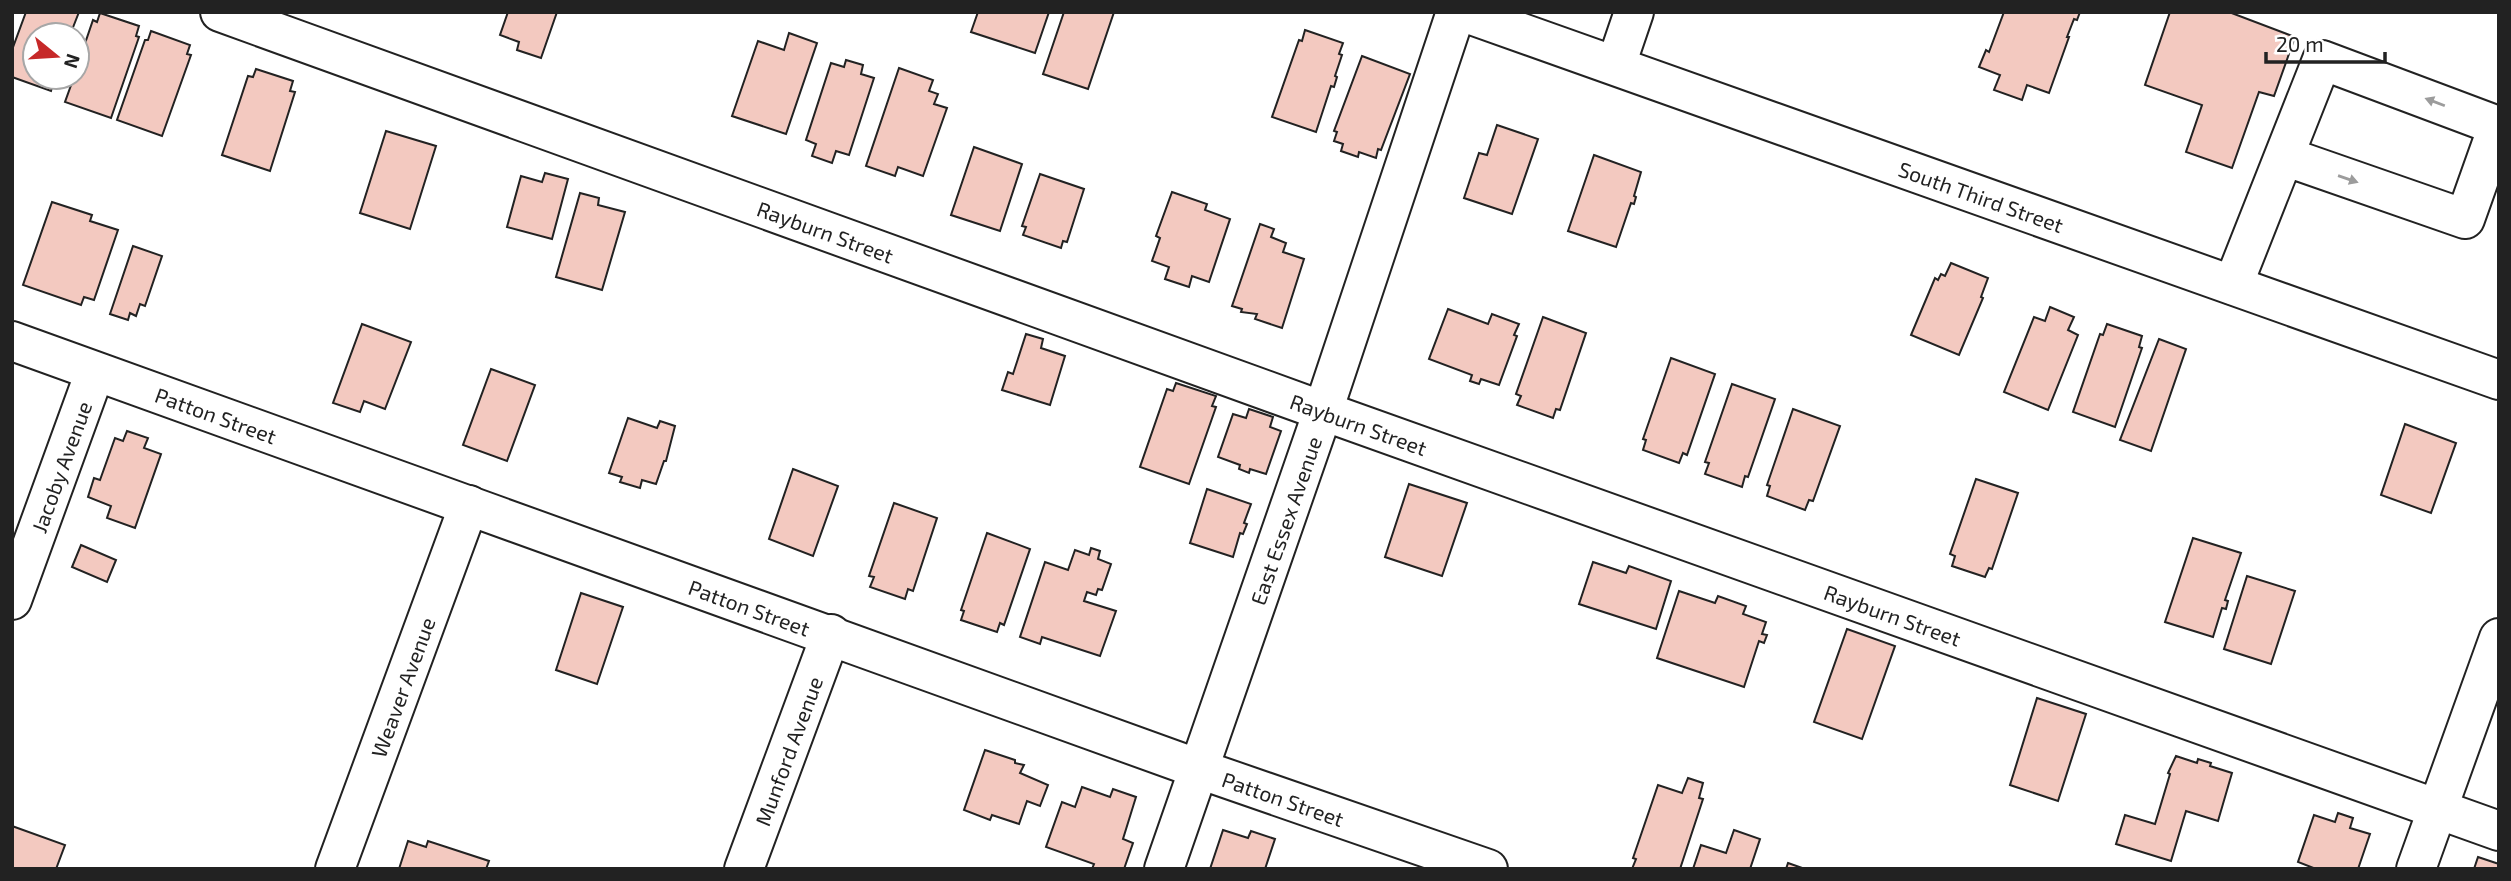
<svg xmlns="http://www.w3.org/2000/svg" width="2511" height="881" font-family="'Exo 2',sans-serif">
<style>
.building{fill:#f3c9c0;stroke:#222;stroke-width:2}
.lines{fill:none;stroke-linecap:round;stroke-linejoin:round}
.minor-casing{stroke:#222;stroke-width:42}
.major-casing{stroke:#222;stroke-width:42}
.minor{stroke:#fff;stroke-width:38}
.major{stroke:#fff;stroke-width:38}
.oneway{fill:#9c9c9c}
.labels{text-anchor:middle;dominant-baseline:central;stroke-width:5;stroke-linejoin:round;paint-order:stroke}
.street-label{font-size:21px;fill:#222;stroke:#fff}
</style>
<rect width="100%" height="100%" fill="#fff"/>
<g class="building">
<path d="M26,12H79L70,35H35V77H55L51,91L12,77V50Z"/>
<path d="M508,12H557L541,58L517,50L519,42L500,35Z"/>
<path d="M978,12H1049L1035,53L971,32Z"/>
<path d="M1064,12H1114L1088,89L1043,74Z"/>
<path d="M2004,12H2080L2077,20L2074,19L2067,37H2069L2049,93L2027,85L2022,100L1994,90L2000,75L1979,67L1986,50L1989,52Z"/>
<path d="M2170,12H2229L2295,37L2274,96L2259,92L2232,168L2186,152L2202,105L2145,85Z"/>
<path d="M100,13L139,26L136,36L139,37L111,118L65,102L74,77H77V67L93,20L97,22Z"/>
<path d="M1305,30L1343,43L1339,54L1342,55L1335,76L1337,77L1334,87L1331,86L1316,132L1272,117L1299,40L1302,41Z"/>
<path d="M151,31L190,45L187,54L191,55L162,136L117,120L145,40H148Z"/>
<path d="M789,33L817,43L786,134L732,116L758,41L784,50Z"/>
<path d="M1362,56L1410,74L1381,150L1378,149L1376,158L1359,152L1358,157L1341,151L1343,144L1334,141L1337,132L1334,131Z"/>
<path d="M846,60L863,65L861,74L874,78L849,155L836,151L832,163L812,156L816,144L806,140L831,63L844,67Z"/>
<path d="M899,68L933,80L929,91L938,94L934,104L947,108L923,176L898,167L895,176L866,166Z"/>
<path d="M256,69L293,81L290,91L295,92L270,171L222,155L248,76L253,77Z"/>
<path d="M1497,125L1538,139L1512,214L1464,198L1479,153L1487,155Z"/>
<path d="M386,131L436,146L410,229L360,213Z"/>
<path d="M974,147L1022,164L1000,231L951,215Z"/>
<path d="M1594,155L1641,172L1634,196L1636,197L1634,204L1631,203L1616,247L1568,231Z"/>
<path d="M545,173L568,179L552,239L507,227L521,176L542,182Z"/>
<path d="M1040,174L1084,189L1067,242L1063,241L1061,248L1023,235L1026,227L1022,226Z"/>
<path d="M1172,192L1207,204L1205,210L1230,219L1209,282L1192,276L1189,287L1165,279L1169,267L1152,261L1160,238L1156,236Z"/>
<path d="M580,193L599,198L598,205L625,212L602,290L556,277Z"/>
<path d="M52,202L92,215L90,221L118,230L94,300L84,297L81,305L23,285Z"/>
<path d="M1260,224L1274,229L1271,237L1286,243L1283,252L1304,259L1282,328L1255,319L1257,314L1241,312L1242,309L1232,306Z"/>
<path d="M133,246L162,256L145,306L140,304L136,316L130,313L128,320L110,314Z"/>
<path d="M1951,263L1988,278L1981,297L1983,298L1959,355L1911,335L1935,278L1938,280L1941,274L1945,276Z"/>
<path d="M2050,307L2074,317L2068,330L2078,335L2048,410L2004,392L2034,317L2045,321Z"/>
<path d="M1448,309L1488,324L1492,314L1519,324L1514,335L1517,336L1499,385L1481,379L1479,384L1470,381L1472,375L1429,359Z"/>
<path d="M1543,317L1586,333L1560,410L1556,409L1553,418L1517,405L1521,396L1516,394Z"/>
<path d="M362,324L411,342L385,409L364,401L360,412L333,403Z"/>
<path d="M2107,324L2142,336L2139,347L2142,348L2115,427L2073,412L2100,334L2103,335Z"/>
<path d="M1026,334L1043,339L1041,348L1065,356L1050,405L1002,390L1008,372L1013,374Z"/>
<path d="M2159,339L2186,349L2151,451L2120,440Z"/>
<path d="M1671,358L1715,374L1687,455L1683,453L1679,463L1643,450L1646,440L1643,439Z"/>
<path d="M491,369L535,385L507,461L463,445Z"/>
<path d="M1176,383L1216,396L1212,406L1216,407L1189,484L1140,467L1167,389L1173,391Z"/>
<path d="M1732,384L1775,399L1748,477L1745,476L1742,487L1705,474L1709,463L1705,462Z"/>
<path d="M1249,409L1273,417L1270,427L1281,431L1266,474L1250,469L1249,473L1239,469L1240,465L1218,457L1233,414L1246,418Z"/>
<path d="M1793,409L1840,426L1813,501L1809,500L1805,510L1767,496L1770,486L1767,485Z"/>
<path d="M628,418L657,428L660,421L675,426L666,461H664L656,484L642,480L640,488L620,482L622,477L609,473Z"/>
<path d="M2405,424L2456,443L2431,513L2381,495Z"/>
<path d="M127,431L148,438L144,448L161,454L135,528L107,518L111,506L88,497L94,478L100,480L115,438L123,441Z"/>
<path d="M793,469L838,486L813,556L769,539Z"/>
<path d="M1976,479L2018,493L1992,569L1989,568L1985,577L1952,566L1955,556L1950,554Z"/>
<path d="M1409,484L1467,503L1442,576L1385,557Z"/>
<path d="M1207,489L1251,504L1244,523L1247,524L1243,534L1240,533L1233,557L1190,543Z"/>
<path d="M894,503L937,518L913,591L908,589L905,599L870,587L874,577L869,576Z"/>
<path d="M987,533L1030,549L1004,625L1000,623L997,632L961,620L964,611L961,610Z"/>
<path d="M2193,538L2241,553L2225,600L2228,601L2226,609L2222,608L2213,637L2165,622Z"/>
<path d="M81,545L116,560L107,582L72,567Z"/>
<path d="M1091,548L1100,551L1098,559L1111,564L1102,590L1098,589L1096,595L1087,592L1084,601L1116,611L1100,656L1042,637L1040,644L1020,637L1045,562L1068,570L1075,550L1089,555Z"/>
<path d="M1593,562L1626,573L1629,566L1671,581L1656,629L1579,604Z"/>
<path d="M2247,576L2295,591L2271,664L2224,649Z"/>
<path d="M1679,591L1715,603L1718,596L1746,606L1743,614L1766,622L1762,634L1767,635L1764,643L1759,641L1744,687L1657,658Z"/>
<path d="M581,593L623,607L597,684L556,670Z"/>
<path d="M1847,629L1895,646L1862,739L1814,722Z"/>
<path d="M2037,698L2086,714L2058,801L2010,785Z"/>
<path d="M985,750L1015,760V763L1024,765L1020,773L1048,785L1040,806L1027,801L1019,824L992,815L990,820L964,810Z"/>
<path d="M2176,756L2197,763L2198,759L2211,763L2210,766L2232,773L2218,821L2186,811L2171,861L2116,844L2125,815L2155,824L2170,774L2168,773Z"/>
<path d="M1688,778L1703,783L1699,798L1703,799L1680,869H1632L1636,859L1633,858L1658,785L1682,793Z"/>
<path d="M1082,787L1110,797L1113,789L1136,797L1123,839L1133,843L1124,869H1092L1094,864L1046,847L1062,802L1075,807Z"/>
<path d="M2338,813L2353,818L2350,828L2370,834L2358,869H2316L2298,862L2314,815L2335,822Z"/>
<path d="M12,826L65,845L56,869H12Z"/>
<path d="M1223,830L1248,838L1251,831L1275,839L1265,869H1210Z"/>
<path d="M1734,830L1760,839L1750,869H1693L1701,845L1726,853Z"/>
<path d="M408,841L426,847L428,841L489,861L486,869H399Z"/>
<path d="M2478,857L2499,864V869H2474Z"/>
<path d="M1788,863L1805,869H1786Z"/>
</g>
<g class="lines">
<g class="minor-casing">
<g id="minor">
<path id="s1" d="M220,12L1323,411L2499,831"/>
<path d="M1616,65L1634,12"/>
<path d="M2233,285L2322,60L2498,126L2465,219L2284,156"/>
<path id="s2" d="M12,341L1199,769L1488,869"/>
<path id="s3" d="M12,600L95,372"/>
<path id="s4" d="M335,869L469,505"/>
<path id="s5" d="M744,869L831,634"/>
<path id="s6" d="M1164,869L1323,411L1456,12"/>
<path d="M2416,869L2499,638"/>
</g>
</g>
<g class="major-casing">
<g id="major">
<path id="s7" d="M1463,12L2499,380"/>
</g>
</g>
<use href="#minor" class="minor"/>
<use href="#major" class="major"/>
</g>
<defs><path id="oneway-solid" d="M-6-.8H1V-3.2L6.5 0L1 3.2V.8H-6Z" transform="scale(1.75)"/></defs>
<g class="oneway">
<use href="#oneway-solid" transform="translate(2435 102) rotate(-159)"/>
<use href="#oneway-solid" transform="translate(2348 179) rotate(19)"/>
</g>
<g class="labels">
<g class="street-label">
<text stroke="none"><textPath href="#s7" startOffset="550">South Third Street</textPath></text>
<text stroke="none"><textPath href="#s1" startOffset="644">Rayburn Street</textPath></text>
<text stroke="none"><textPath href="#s2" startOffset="217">Patton Street</textPath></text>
<text stroke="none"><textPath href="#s1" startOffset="1211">Rayburn Street</textPath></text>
<text stroke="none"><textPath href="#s3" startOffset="142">Jacoby Avenue</textPath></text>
<text stroke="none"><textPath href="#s6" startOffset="369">East Essex Avenue</textPath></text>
<text stroke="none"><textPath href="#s2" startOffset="784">Patton Street</textPath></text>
<text stroke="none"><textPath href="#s1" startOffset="1778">Rayburn Street</textPath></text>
<text stroke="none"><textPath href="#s4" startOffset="194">Weaver Avenue</textPath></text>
<text stroke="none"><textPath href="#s5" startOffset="126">Munford Avenue</textPath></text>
<text stroke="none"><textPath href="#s2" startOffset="1351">Patton Street</textPath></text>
</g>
</g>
<rect width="2511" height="881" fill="none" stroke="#222222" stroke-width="28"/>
<g transform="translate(56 56) rotate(108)"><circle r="33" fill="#ffffff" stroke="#a7a7a7" stroke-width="2"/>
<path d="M0-5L12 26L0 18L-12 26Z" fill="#c62828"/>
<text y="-10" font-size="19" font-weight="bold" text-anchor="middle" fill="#222222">N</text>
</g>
<path d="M2266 52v10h119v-10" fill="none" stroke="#222222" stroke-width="3.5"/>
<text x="2276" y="52" font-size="21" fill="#222222" stroke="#ffffff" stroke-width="5" paint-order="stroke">20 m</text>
</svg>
